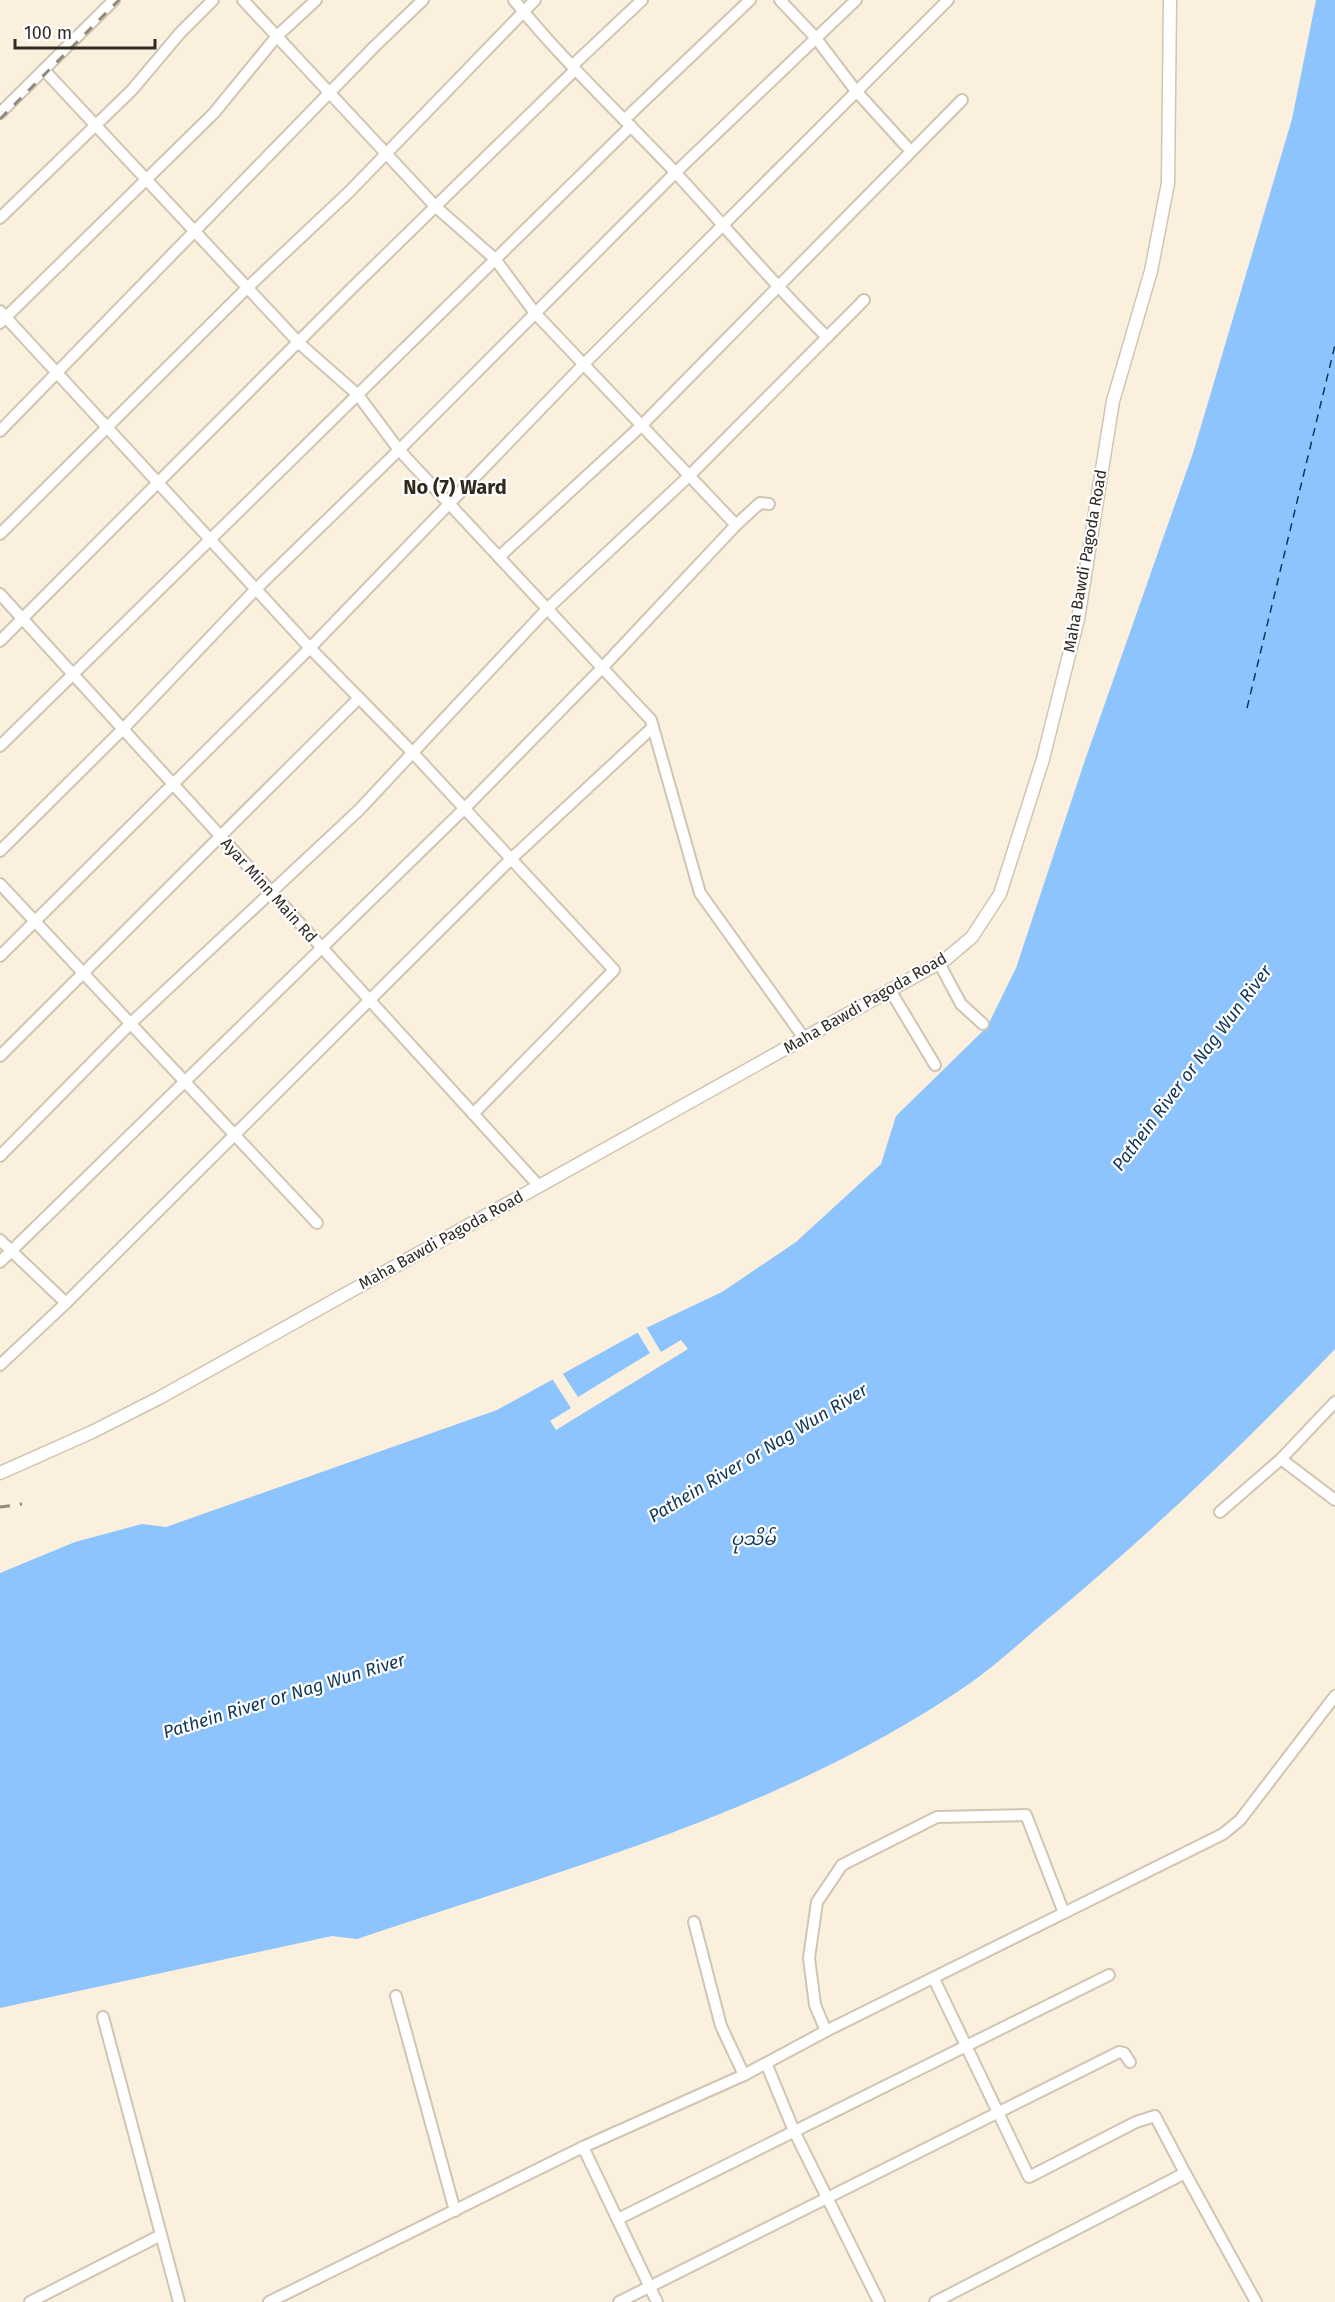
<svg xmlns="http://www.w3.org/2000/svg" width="1335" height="2302" font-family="'Fira Sans','Noto Sans Myanmar',sans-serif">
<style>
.water{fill:#8dc4fd}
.pier{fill:#fbf0dd}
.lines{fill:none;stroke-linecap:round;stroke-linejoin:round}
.ferry{stroke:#0f375b;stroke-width:1.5;stroke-dasharray:8 6;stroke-linecap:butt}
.minor-casing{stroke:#d0c5b2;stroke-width:14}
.tertiary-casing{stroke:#d0c5b2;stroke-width:15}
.minor{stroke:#fff;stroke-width:10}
.tertiary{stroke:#fff;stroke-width:12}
.rail{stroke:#928a7e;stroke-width:3;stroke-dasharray:10 10;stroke-linecap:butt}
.labels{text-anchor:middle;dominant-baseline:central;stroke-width:4.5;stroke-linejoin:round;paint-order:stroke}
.street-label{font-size:16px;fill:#302b24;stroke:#fff}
.water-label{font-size:18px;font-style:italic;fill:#0f375b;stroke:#fff}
.quarter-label{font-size:20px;font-weight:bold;fill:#31291a;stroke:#fff}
</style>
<rect width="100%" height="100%" fill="#fbf0dd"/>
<path class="water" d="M1316,0H1335V1349C1246,1442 1153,1531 1055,1613C1027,1636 999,1663 969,1684C784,1811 567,1868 357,1939L332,1936L0,2008V1573L75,1542L142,1524L166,1527L497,1410L646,1328L722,1292L796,1242L881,1164L896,1116L987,1027L1016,968L1084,763L1193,453L1292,119Z"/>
<path class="pier" d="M645,1325L661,1352L681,1340L688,1349L556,1430L550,1421L571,1408L551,1377L561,1371L578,1397L650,1353L636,1330Z"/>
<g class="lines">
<path class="ferry" d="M1247,708L1335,345"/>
<g class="minor-casing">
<g id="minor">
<path d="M243,0L436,207L495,259L535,313L736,525L760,503L769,504"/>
<path d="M514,0C563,61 620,114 673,170C725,226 773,284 827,337"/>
<path d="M780,0L815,37L856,91L906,146"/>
<path d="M572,66L642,0"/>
<path d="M44,70L299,343L358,395L399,450L651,720L700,893L804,1038"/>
<path d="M0,113L114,0"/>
<path d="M624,120L750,0"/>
<path d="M0,218L132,90L180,33L213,0"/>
<path d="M0,311L310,648L413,753L614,970L473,1114"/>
<path d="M0,323L214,113L277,36L316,0"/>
<path d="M0,431L375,46L423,0"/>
<path d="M0,534L247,288L349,192L535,0"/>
<path d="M499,557L640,427L962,100"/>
<path d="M0,594L538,1185"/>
<path d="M0,641L352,288L575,70"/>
<path d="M0,746L631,126"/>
<path d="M0,851L123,729L256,589L399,450L675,173L856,0"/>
<path d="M0,884L317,1223"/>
<path d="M0,956L310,648L583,365L948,0"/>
<path d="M939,963L961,1004L983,1024"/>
<path d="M890,990L935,1065"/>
<path d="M0,1056L359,698"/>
<path d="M0,1156L131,1023L359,810L547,609L689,476L864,300"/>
<path d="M0,1240L66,1303"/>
<path d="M0,1262L464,809L602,668L736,525"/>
<path d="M0,1365L66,1303L512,858L653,727"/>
<path d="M1281,1459L1335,1500"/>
<path d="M1220,1512L1281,1459L1335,1402"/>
<path d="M694,1922L721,2026L744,2075"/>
<path d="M934,1979L1029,2177L1136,2122L1155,2116L1185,2173L935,2302"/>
<path d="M396,1996L455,2211"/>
<path d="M103,2017L179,2302"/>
<path d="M826,2031L815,2005L809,1958L817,1902L842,1865L937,1817L1026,1815L1064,1913"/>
<path d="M766,2063L794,2131L879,2302"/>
<path d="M583,2147L657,2302"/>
<path d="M1185,2173L1256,2302"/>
<path d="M618,2219L1109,1975"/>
<path d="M30,2302L161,2235"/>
<path d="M269,2302L583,2147L744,2075L826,2031L1223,1834L1240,1820L1335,1696"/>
<path d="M619,2302L1119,2052L1124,2053L1130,2062"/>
</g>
</g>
<g class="tertiary-casing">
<path id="tertiary" d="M0,1473L92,1432L159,1398L946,959L972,937L1000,894L1043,759L1078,619L1113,401L1151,271L1168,183L1170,0"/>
</g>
<use href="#minor" class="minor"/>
<use href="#tertiary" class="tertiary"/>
<g class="rail">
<path d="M0,119L119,0"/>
<path d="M0,1507L22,1504"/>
</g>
</g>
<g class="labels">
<g class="street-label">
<text transform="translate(1085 561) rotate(-80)">Maha Bawdi Pagoda Road</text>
<text transform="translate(269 890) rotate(48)">Ayar Minn Main Rd</text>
<text transform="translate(865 1003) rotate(-30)">Maha Bawdi Pagoda Road</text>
<text transform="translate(441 1240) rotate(-29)">Maha Bawdi Pagoda Road</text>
</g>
<g class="water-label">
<text transform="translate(1192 1068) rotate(-53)">Pathein River or Nag Wun River</text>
<text transform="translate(758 1453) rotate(-31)">Pathein River or Nag Wun River</text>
<text x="753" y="1539">ပုသိမ်</text>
<text transform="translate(284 1696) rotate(-17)">Pathein River or Nag Wun River</text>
</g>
<g class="quarter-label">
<text x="455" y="487">No (7) Ward</text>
</g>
</g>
<path d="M15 39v9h140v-9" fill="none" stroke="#302b24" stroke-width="3"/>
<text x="24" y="39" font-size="18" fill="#302b24" stroke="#ffffff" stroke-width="4.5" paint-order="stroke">100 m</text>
</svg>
